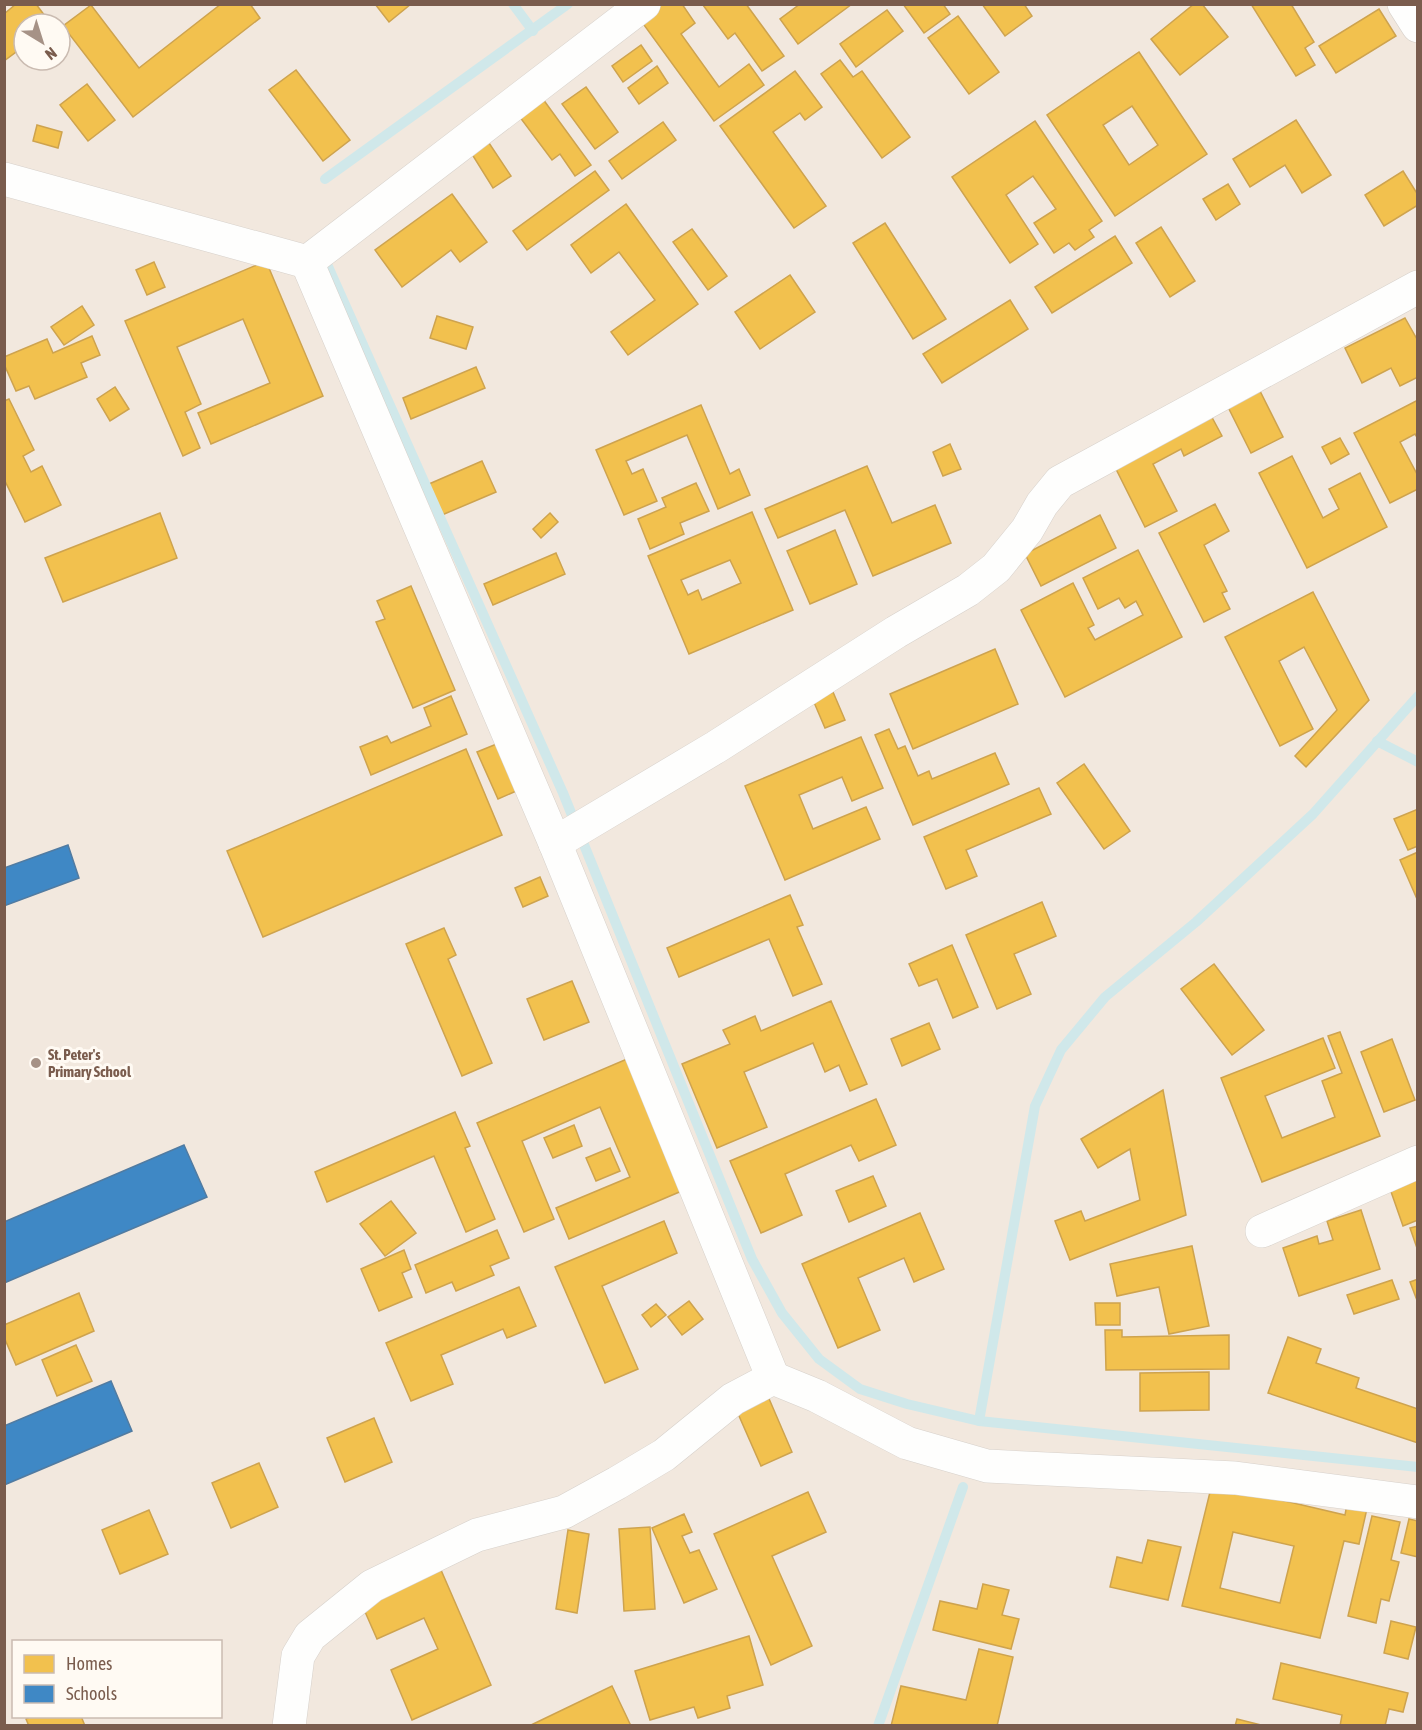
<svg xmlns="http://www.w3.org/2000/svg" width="1422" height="1730" font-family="'Asap Condensed',sans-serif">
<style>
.residential{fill:#f2e8de;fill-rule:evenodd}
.homes{fill:#f2c14e;stroke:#cea34e;stroke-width:1.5;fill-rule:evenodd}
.schools{fill:#3f88c5;stroke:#517ba1;stroke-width:1.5}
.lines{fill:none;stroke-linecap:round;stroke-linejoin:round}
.stream{stroke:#d0e8ea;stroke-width:10}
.minor-casing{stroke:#d7d1cb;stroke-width:34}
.minor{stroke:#fefefd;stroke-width:33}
.poi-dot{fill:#a69286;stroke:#fffaf3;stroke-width:2}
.labels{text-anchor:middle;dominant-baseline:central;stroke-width:6;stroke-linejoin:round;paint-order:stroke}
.poi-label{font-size:15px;font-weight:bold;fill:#7a5c4d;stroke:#fffaf3;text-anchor:start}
</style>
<rect width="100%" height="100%" fill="#f9f5f0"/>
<path class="residential" d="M5,5H1417V1725H5ZM24,24H60V60H24ZM14,1642H220V1716H14Z"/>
<g class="homes">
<path d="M16,4H36L51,24H24V46L4,61V14Z"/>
<path d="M221,4H250L260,18L133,117L63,26L91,5L139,68Z"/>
<path d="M375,4H411L389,22Z"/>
<path d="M649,4H682L695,23L681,34L719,87L749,64L764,85L714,121L636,14Z"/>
<path d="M704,4H746L784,56L762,71L735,33L728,39L703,5Z"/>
<path d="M800,4H852L798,44L780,19Z"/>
<path d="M903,4H943L950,14L924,33Z"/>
<path d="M982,4H1024L1032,16L1005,36Z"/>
<path d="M1194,4H1202L1228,37L1180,75L1151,39Z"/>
<path d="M1251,4H1291L1314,42L1305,48L1315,65L1296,76Z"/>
<path d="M1379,9L1396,36L1336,73L1319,46Z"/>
<path d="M887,10L903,31L856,67L840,44Z"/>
<path d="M958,16L999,72L969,94L928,38Z"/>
<path d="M641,45L652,61L623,82L612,66Z"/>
<path d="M1139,52L1207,154L1115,216L1047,115ZM1132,106L1158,145L1129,165L1103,125Z"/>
<path d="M840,60L853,77L862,71L910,137L882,158L821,74Z"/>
<path d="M657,66L668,83L639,104L628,88Z"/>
<path d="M296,70L350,140L323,161L269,90Z"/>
<path d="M795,71L822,107L805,120L800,113L773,132L826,206L794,228L720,126Z"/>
<path d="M87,84L115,120L88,141L60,105Z"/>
<path d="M586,87L618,132L595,149L562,104Z"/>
<path d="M540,95L591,165L575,176L560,154L552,160L516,112Z"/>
<path d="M1296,120L1331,175L1302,193L1285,165L1250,187L1233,159Z"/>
<path d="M1035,121L1102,221L1089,230L1094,237L1075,250L1069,243L1054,253L1034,223L1056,209L1033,176L1006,195L1038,244L1010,263L952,177Z"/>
<path d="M663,122L676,140L622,179L609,161Z"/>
<path d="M37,125L62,132L58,148L33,141Z"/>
<path d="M487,140L511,176L493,188L470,151Z"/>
<path d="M595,171L609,190L527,250L513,231Z"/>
<path d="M1403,171L1418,195V205L1384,226L1365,195Z"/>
<path d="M1228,184L1240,204L1216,220L1203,199Z"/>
<path d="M452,194L487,242L460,262L451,250L402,287L375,250Z"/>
<path d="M626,204L698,304L628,355L611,332L655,300L619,252L591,273L571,245Z"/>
<path d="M885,223L946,319L913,339L853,243Z"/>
<path d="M1161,227L1195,281L1170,297L1136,243Z"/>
<path d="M692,229L727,276L708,290L673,242Z"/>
<path d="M1115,236L1132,263L1052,313L1035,287Z"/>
<path d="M266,261L323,396L211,444L198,413L270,383L243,319L177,347L201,404L185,412L200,448L183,456L125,321Z"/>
<path d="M154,262L165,287L147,295L136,270Z"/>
<path d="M790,275L815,312L760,349L735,312Z"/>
<path d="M1010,300L1028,329L942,383L923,354Z"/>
<path d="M82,306L94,325L64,345L51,327Z"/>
<path d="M437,316L473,327L466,349L430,338Z"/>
<path d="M1405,318L1418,341V377L1400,386L1391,368L1362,383L1345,348Z"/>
<path d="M92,336L100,355L81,363L87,377L35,399L29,386L16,391L4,364V357L47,339L53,353Z"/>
<path d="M476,367L485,388L411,419L403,398Z"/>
<path d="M1256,383L1283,437L1251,453L1224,399Z"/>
<path d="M115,387L129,409L110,421L97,399Z"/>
<path d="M9,399L34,450L23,456L31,472L42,466L61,505L25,522L4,479V401Z"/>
<path d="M1418,400V439L1415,434L1400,442L1418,476V489L1390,503L1354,433Z"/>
<path d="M701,405L730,474L739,469L750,495L718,509L687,435L626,461L632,474L643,469L657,501L624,515L596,450Z"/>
<path d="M1208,410L1222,436L1184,456L1181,449L1153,464L1177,511L1145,527L1111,459Z"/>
<path d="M1340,438L1349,454L1331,464L1322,447Z"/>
<path d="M950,444L961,469L943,476L933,452Z"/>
<path d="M1292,456L1323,518L1339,509L1329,489L1360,473L1387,527L1307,568L1259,473Z"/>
<path d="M482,461L496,492L442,515L429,484Z"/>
<path d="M867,466L892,523L935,505L951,543L873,576L845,510L778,538L765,509Z"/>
<path d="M696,483L709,511L680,523L684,534L650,549L638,519L666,507L662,498Z"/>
<path d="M1215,504L1229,531L1204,545L1227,591L1222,593L1230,609L1204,622L1159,533Z"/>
<path d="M752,512L793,610L689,654L648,556ZM730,560L741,583L702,600L698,590L688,595L681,580Z"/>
<path d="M160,513L177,558L63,602L45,558Z"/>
<path d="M550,513L558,522L541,538L533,529Z"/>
<path d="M1100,515L1116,548L1041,586L1025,554Z"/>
<path d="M835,530L857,584L810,604L787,551Z"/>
<path d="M1138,550L1182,637L1065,697L1021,610L1073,583L1094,625L1088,628L1095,640L1143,615L1136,601L1125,608L1119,598L1098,609L1083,578Z"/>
<path d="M556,553L565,574L493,605L484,584Z"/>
<path d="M411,586L455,690L413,708L376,622L385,619L377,601Z"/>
<path d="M1313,592L1369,700L1306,767L1295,756L1337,710L1304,647L1279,661L1313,729L1280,746L1225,637Z"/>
<path d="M995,649L1018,704L913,749L890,694Z"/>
<path d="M833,692L845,720L825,728L813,700Z"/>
<path d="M451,696L467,734L371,775L360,747L387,736L391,743L431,726L424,708Z"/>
<path d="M889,729L898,749L905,746L918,776L929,771L932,779L995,753L1009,784L913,825L875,735Z"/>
<path d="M861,737L883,788L852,801L842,777L799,795L813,829L866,807L880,839L785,880L745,786Z"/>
<path d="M504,741L523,788L498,799L477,752Z"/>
<path d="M466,749L502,835L263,937L227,851Z"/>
<path d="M1084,764L1130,831L1104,849L1057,783Z"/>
<path d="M1039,788L1051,814L966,850L977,876L946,889L924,837Z"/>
<path d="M1418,809V846L1408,850L1394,819Z"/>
<path d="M1418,852V899H1417L1400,860Z"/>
<path d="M540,877L548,896L523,907L515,888Z"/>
<path d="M790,895L803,925L797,927L822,984L793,996L769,939L679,977L667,948Z"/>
<path d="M1042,902L1056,936L1014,954L1031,994L997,1009L966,935Z"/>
<path d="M444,928L456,955L448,959L492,1063L462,1076L406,944Z"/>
<path d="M952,945L978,1007L953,1018L937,979L919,986L909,964Z"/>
<path d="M1214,964L1264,1030L1232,1055L1181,989Z"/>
<path d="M572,981L589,1022L544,1040L527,999Z"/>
<path d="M831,1001L867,1084L850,1091L839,1065L825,1072L813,1043L744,1072L767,1127L717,1148L682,1064L730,1044L723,1030L755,1016L761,1031Z"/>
<path d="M929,1023L940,1049L902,1066L891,1039Z"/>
<path d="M1340,1032L1380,1136L1262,1182L1221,1078L1323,1038L1335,1068L1265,1096L1282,1138L1335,1117L1322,1081L1342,1073L1328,1036Z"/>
<path d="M1392,1039L1415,1100L1384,1112L1361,1052Z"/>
<path d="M627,1059L684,1190L569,1239L556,1208L630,1177L600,1107L522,1141L554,1219L524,1232L477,1123Z"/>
<path d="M1163,1090L1186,1215L1070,1260L1055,1221L1081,1211L1085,1221L1140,1200L1130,1149L1098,1168L1081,1139Z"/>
<path d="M876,1099L896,1145L859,1161L851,1145L785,1174L802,1215L761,1233L730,1161Z"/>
<path d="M455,1112L470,1146L465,1148L495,1219L466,1232L434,1156L327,1202L315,1172Z"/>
<path d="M574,1125L582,1146L553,1158L544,1138Z"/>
<path d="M610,1148L620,1171L596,1181L586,1158Z"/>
<path d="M873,1176L886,1206L849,1222L836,1191Z"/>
<path d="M1418,1176V1220L1403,1226L1389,1186Z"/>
<path d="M391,1201L416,1233L385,1256L360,1224Z"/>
<path d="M1361,1210L1380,1269L1299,1296L1283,1248L1317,1236L1319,1244L1333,1240L1327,1221Z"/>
<path d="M920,1213L944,1269L914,1282L904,1258L858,1278L880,1330L838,1348L802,1264Z"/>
<path d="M664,1221L677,1253L602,1286L638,1369L605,1383L555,1267Z"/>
<path d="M1418,1226V1251L1410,1228Z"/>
<path d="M497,1230L509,1258L490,1266L494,1275L456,1291L452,1282L426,1293L415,1265Z"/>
<path d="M1192,1246L1209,1326L1169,1334L1159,1287L1117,1296L1110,1264Z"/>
<path d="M404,1250L411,1269L402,1273L412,1297L379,1311L361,1269Z"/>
<path d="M1418,1279V1303L1410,1282Z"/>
<path d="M1392,1280L1399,1299L1354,1314L1347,1295Z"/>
<path d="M519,1287L536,1326L507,1338L503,1329L441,1355L453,1384L411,1401L386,1343Z"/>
<path d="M79,1293L94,1331L16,1365L4,1337V1325Z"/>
<path d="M689,1301L703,1319L682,1335L668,1317Z"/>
<path d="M1095,1303H1120V1325H1096Z"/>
<path d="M656,1304L666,1315L651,1327L642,1315Z"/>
<path d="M1105,1330H1122V1337L1229,1335V1369L1106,1370Z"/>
<path d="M1288,1337L1321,1349L1316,1363L1359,1378L1356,1388L1418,1409V1443L1268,1393Z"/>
<path d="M76,1345L92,1381L57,1396L42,1360Z"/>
<path d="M1209,1372V1410L1140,1411V1373Z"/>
<path d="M767,1394L792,1452L761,1466L736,1409Z"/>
<path d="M374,1418L392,1462L345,1482L327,1438Z"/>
<path d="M259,1463L278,1507L231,1528L212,1483Z"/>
<path d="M1212,1484L1345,1515L1348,1499L1368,1504L1359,1544L1344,1541L1320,1638L1182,1606ZM1233,1532L1294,1546L1280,1603L1220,1588Z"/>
<path d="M808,1492L826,1532L772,1556L812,1646L771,1665L714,1534Z"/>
<path d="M149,1510L168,1554L120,1574L102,1530Z"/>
<path d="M684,1514L692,1532L682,1536L690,1553L699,1550L717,1589L684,1603L652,1528Z"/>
<path d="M1372,1516L1400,1522L1391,1560L1399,1562L1389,1601L1381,1599L1376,1623L1348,1616Z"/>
<path d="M1409,1519L1418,1521V1557L1401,1553Z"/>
<path d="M650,1527L655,1609L624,1611L619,1529Z"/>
<path d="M568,1530L589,1534L577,1613L556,1609Z"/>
<path d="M1148,1540L1181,1547L1168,1600L1110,1587L1117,1557L1142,1563Z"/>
<path d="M441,1570L491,1685L412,1720L391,1670L438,1649L424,1618L377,1639L362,1605Z"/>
<path d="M983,1584L1009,1590L1002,1615L1019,1619L1011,1649L933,1630L940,1601L977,1609Z"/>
<path d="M1391,1621L1416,1627L1408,1659L1384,1653Z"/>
<path d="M749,1636L763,1685L727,1696L730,1708L698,1718L694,1707L650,1720L635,1671Z"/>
<path d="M979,1649L1013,1657L997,1726H891L901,1686L966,1700Z"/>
<path d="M1281,1663L1408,1693L1403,1712L1389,1709L1385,1726H1340L1342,1715L1273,1699Z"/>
<path d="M612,1686L631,1726H529Z"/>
<path d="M31,1716H81L85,1726H29L26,1719Z"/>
<path d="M1237,1719L1265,1726H1235Z"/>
</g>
<g class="schools">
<path d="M68,845L79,878L4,906V868Z"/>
<path d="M184,1145L207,1197L4,1283V1222Z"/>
<path d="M111,1381L132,1431L4,1485V1426Z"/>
</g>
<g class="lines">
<g class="stream">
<path d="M513,4L533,31"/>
<path d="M325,179L568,4"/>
<path d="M322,253L563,793L752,1259L782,1313L819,1359L860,1389L907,1404L979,1421L1418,1467"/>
<path d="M1377,741L1418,762"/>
<path d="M979,1421L1035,1106L1061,1050L1105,997L1196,922L1313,814L1418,696"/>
<path d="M878,1726L963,1487"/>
</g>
<g class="minor-casing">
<g id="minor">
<path d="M1404,4L1418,26"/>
<path d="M4,179L307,262"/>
<path d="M307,262L555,843L773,1378"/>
<path d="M307,262L644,4"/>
<path d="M555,843L716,747L896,632L968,590L996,568L1027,530L1042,504L1060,482L1418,287"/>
<path d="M1262,1231L1418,1162"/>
<path d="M289,1726L298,1656L310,1636L372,1586L477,1535L564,1512L617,1483L664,1455L733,1399L773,1378L817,1396L907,1443L987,1466L1235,1478L1418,1502"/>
</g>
</g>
<use href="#minor" class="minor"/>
</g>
<circle class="poi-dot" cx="36" cy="1063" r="6"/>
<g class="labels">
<g class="poi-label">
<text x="48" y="1054">St. Peter's<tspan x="48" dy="17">Primary School</tspan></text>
</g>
</g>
<rect width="1422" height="1730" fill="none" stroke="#7a5c4d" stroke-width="12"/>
<rect x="12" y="1640" width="210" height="78" fill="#fffaf3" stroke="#cabbb1" stroke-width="1.5"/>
<rect x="24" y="1655" width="30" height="18" fill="#f2c14e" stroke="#cabbb1" stroke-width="1.5"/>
<text x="66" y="1670" font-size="18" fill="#7a5c4d">Homes</text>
<rect x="24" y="1685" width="30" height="18" fill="#3f88c5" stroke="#cabbb1" stroke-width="1.5"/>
<text x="66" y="1700" font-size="18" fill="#7a5c4d">Schools</text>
<g transform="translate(42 42) rotate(142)"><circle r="28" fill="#fffaf3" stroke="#cabbb1" stroke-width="1.5"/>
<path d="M0-4.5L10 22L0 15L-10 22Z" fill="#a69286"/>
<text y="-9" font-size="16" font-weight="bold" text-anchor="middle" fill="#7a5c4d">N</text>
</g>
</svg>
